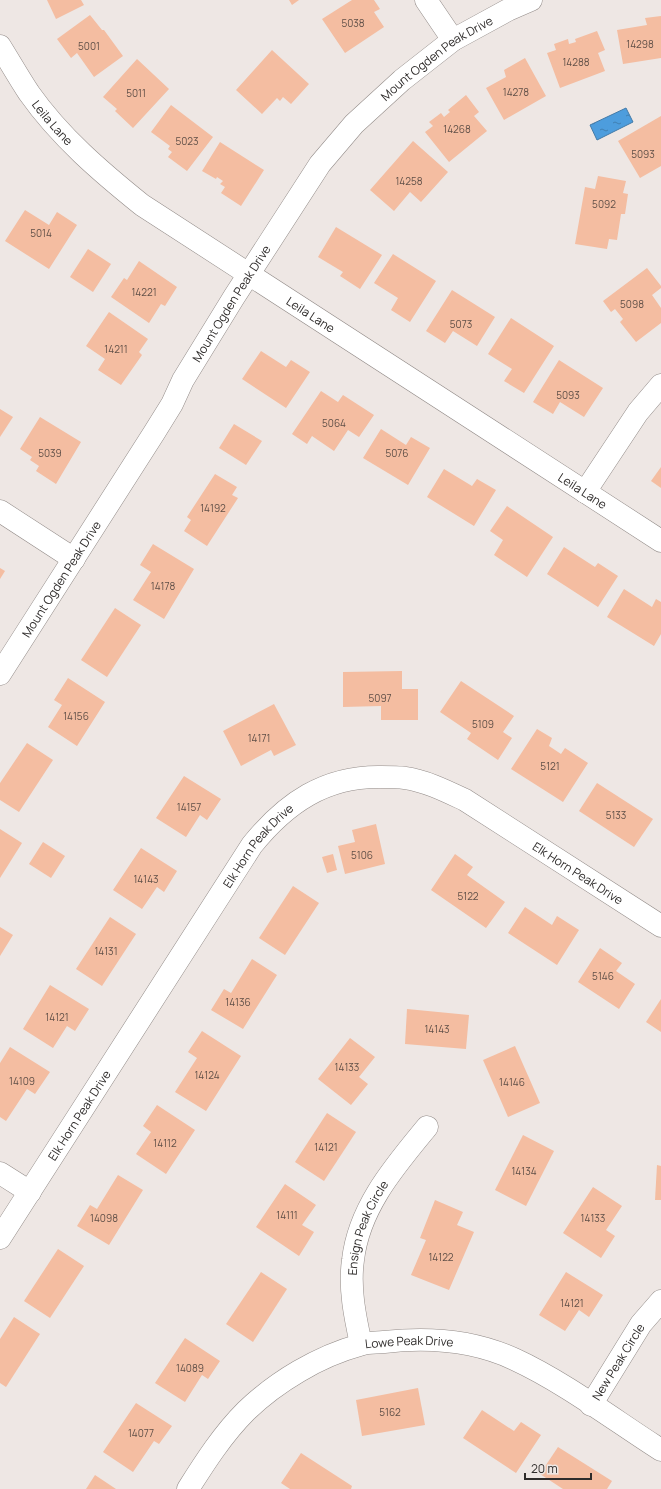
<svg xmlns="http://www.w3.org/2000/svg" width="661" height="1489" font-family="Manrope,sans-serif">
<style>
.water{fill:url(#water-ripples);stroke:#447ba8}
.building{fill:#f4bda1}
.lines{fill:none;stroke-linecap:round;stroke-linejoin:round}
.street-casing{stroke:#938c89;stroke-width:23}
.street{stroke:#fff;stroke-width:22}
.labels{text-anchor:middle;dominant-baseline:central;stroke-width:3;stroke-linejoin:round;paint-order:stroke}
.number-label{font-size:10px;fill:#605048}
.street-label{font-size:12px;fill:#2f2c2b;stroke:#eee7e4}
</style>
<defs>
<pattern id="water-ripples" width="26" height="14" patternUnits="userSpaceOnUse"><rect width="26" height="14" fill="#4d9ddd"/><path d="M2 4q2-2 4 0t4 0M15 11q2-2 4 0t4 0" fill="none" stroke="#4080b3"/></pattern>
</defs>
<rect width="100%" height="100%" fill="#eee7e4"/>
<path class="water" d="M626,108L633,122L597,140L590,125Z"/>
<g class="building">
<path d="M47,0H81L84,5L56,19Z"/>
<path d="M289,0H299L292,5Z"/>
<path d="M352,0H374L380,9L374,12L384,27L345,53L322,19Z"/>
<path d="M90,15L102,30H104L123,56L94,77L77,53L71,58L57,39Z"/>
<path d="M661,16V58L623,64L617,30L647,25L645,18Z"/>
<path d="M597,31L605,50L598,53L605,71L560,88L547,53L556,50L554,44L568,39L569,44L576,42L575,39Z"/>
<path d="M272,50L309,84L291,104L283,97L280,101L277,98L262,114L236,90Z"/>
<path d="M525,58L546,96L504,120L486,88L506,77L504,70Z"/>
<path d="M137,59L169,89L133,128L115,111L117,109L103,97Z"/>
<path d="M466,95L479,112L474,116L487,131L449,162L425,132L433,126L429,122L441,113L444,117L450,112L448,110Z"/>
<path d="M171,105L213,137L187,171L168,157L172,152L168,149L170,146L151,132Z"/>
<path d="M661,116V166L640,178L618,141Z"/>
<path d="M413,141L448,172L421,202L410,192L394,211L370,190Z"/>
<path d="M220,142L264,170L241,206L221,193L225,187L220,184L223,181L217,177L216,179L202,171Z"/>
<path d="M598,176L626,181L623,193L628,194L625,214H621L617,240L609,239L607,249L575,244L585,187L595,189Z"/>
<path d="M25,210L49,225L57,212L77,225L49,269L5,241Z"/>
<path d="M336,227L382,255L360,289L340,276L343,272L318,257Z"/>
<path d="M88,249L111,264L93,292L70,277Z"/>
<path d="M393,254L436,281L410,322L391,310L398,298L374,283Z"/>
<path d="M139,261L177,287L165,306L161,304L149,323L111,297L124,278L127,280Z"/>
<path d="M647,268L661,286V288L652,295L661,308V323L636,342L620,322L623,319L615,309L611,312L603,301Z"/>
<path d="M452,290L495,317L477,346L453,331L445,343L426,331Z"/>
<path d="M109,312L148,339L139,352L142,355L121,385L98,370L105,359L86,346Z"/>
<path d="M511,318L554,346L524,393L504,381L512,369L488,354Z"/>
<path d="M261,351L286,367L291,360L310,372L286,408L242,379Z"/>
<path d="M559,360L603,388L584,417L560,402L553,414L533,402Z"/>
<path d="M321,391L338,402L343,395L374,415L359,437L348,430L334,451L312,436L307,444L292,434Z"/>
<path d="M0,409L13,417L0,437Z"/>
<path d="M40,417L81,442L56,484L36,471L39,466L30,460L32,457L20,449Z"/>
<path d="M234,424L262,441L246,465L219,448Z"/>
<path d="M381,429L406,445L411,437L430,448L408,485L363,458Z"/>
<path d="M661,467V488L651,481Z"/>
<path d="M444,469L472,486L477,479L496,490L474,526L427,497Z"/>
<path d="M215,474L237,487L232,495L238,498L207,546L184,531L191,520L187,517Z"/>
<path d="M507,506L553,537L527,577L494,555L503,540L490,531Z"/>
<path d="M153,544L194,569L164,619L133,600L151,572L140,565Z"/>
<path d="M564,547L595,567L598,563L618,576L598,607L547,574Z"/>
<path d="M0,568L5,571L0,579Z"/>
<path d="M624,589L652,607L656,599L661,602V634L654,646L607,617Z"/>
<path d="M115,608L141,625L107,677L81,660Z"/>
<path d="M402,671V689H418V720H381V706L343,707V672Z"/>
<path d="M68,678L105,702L77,746L48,727L62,705L54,700Z"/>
<path d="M461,681L514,716L503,732L512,738L498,760L467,739L471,733L440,712Z"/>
<path d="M274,704L296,745L274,756L271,750L241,766L223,731Z"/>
<path d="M537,729L552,738L549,746L561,754L565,748L588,763L563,802L511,769Z"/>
<path d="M27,743L53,760L19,812L0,800V783Z"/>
<path d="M184,776L221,799L207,820L200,815L186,837L156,818Z"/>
<path d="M597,783L653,819L634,847L579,811Z"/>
<path d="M376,824L385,864L345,874L338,846L355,842L352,830Z"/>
<path d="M0,829L22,843L0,878Z"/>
<path d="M43,842L65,856L51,878L29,864Z"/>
<path d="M141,848L177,871L164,892L157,887L142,909L113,890Z"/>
<path d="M333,854L337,870L327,873L322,857Z"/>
<path d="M455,854L473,867L467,875L505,902L486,928L431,890Z"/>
<path d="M293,886L319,903L285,955L259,938Z"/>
<path d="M525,907L552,925L557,916L579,930L557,965L508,933Z"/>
<path d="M110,917L136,934L102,986L76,969Z"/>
<path d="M0,927L13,935L0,956Z"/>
<path d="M600,948L622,963L616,971L635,984L619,1009L578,982Z"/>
<path d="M252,959L277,975L243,1029L211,1010L224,989L231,993Z"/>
<path d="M50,985L89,1009L75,1031L67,1026L53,1048L23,1029Z"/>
<path d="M661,999V1032L646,1022Z"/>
<path d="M407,1009L469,1015L466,1049L405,1044Z"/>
<path d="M202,1031L241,1056L206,1111L175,1092L197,1058L188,1052Z"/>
<path d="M350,1038L375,1057L359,1077L368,1084L351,1105L318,1079Z"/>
<path d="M515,1046L540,1103L508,1117L483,1060Z"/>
<path d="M10,1047L50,1072L35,1094L27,1089L6,1121L0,1117V1063Z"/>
<path d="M157,1105L195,1130L166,1174L136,1154L151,1132L143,1126Z"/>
<path d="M327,1113L356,1132L324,1181L295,1162Z"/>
<path d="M523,1135L554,1151L526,1206L495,1190Z"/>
<path d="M657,1165L661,1166V1200H655Z"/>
<path d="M118,1175L143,1190L109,1245L77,1226L90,1205L97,1209Z"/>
<path d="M285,1184L316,1205L302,1225L314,1232L299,1256L256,1227Z"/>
<path d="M593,1187L622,1206L606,1230L615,1236L601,1258L563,1233Z"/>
<path d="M435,1200L463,1212L457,1225L474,1232L449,1290L411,1275L426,1240L420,1238Z"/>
<path d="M58,1249L84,1266L50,1318L24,1301Z"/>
<path d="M261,1272L287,1289L253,1342L226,1324Z"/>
<path d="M566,1272L603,1295L589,1317L579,1310L565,1331L539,1315Z"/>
<path d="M14,1317L40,1334L6,1387L0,1383V1339Z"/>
<path d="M185,1338L220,1361L208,1379L202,1375L185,1402L155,1383Z"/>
<path d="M418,1388L425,1425L362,1436L356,1400Z"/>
<path d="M136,1403L172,1426L159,1444L154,1441L133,1472L103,1452Z"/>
<path d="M482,1410L514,1431L521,1422L541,1435L516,1473L463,1438Z"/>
<path d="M558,1447L612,1481L607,1489H563L540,1474Z"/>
<path d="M301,1453L352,1486L351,1489H290L281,1483Z"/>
<path d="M95,1475L116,1489H86Z"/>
</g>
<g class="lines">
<g class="street-casing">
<g id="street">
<path d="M426,0L453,40"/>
<path id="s1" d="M0,46C10,62 19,78 29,93C60,137 101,172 142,205L661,541"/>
<path d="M585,492L638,412L661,385"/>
<path d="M0,511L74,559"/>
<path id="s2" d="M0,674L154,433L172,404L183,380L234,297L320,164L354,124L402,80L453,40L508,10L531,0"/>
<path d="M0,1173L30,1192"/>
<path id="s3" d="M0,1238L252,845C286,803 325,776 381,777C389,777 398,777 405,778C426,781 446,791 465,800L661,926"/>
<path id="s4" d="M361,1344C355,1317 349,1288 353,1260C359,1207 395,1166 427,1127"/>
<path id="s5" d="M591,1405L641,1324L661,1301"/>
<path id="s6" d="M188,1489C205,1462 223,1434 246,1411C276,1382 319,1356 360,1345C367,1342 376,1343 384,1342C428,1337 473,1340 514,1359C564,1382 614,1420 661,1450"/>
</g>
</g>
<use href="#street" class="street"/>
</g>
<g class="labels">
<g class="number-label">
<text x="353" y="23">5038</text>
<text x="640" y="44">14298</text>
<text x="89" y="46">5001</text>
<text x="576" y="62">14288</text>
<text x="516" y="92">14278</text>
<text x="136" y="93">5011</text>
<text x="457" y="129">14268</text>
<text x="187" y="141">5023</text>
<text x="643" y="154">5093</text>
<text x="409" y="181">14258</text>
<text x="604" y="204">5092</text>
<text x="41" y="233">5014</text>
<text x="144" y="292">14221</text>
<text x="632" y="304">5098</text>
<text x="461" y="324">5073</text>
<text x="116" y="349">14211</text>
<text x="568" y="395">5093</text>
<text x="334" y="423">5064</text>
<text x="50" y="453">5039</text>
<text x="397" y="453">5076</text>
<text x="213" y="508">14192</text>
<text x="163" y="586">14178</text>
<text x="380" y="698">5097</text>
<text x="76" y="716">14156</text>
<text x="483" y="724">5109</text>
<text x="259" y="738">14171</text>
<text x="550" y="766">5121</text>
<text x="189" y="807">14157</text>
<text x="616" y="815">5133</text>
<text x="362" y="855">5106</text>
<text x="146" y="879">14143</text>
<text x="468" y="896">5122</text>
<text x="106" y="951">14131</text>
<text x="603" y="976">5146</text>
<text x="238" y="1002">14136</text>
<text x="57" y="1017">14121</text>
<text x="437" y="1029">14143</text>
<text x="347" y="1067">14133</text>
<text x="207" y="1075">14124</text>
<text x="22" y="1081">14109</text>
<text x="512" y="1082">14146</text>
<text x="165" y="1143">14112</text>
<text x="326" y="1147">14121</text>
<text x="524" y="1171">14134</text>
<text x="287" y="1215">14111</text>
<text x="104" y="1218">14098</text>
<text x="593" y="1218">14133</text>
<text x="441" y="1257">14122</text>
<text x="572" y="1303">14121</text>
<text x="190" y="1368">14089</text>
<text x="390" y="1412">5162</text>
<text x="141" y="1433">14077</text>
</g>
<g class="street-label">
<text stroke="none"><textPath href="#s2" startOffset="761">Mount Ogden Peak Drive</textPath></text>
<text stroke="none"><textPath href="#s1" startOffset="93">Leila Lane</textPath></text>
<text stroke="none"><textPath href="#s2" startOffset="437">Mount Ogden Peak Drive</textPath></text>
<text stroke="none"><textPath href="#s1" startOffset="416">Leila Lane</textPath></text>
<text stroke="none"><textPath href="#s1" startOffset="740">Leila Lane</textPath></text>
<text stroke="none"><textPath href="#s2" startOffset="113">Mount Ogden Peak Drive</textPath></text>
<text stroke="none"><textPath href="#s3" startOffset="470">Elk Horn Peak Drive</textPath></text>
<text stroke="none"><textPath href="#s3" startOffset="841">Elk Horn Peak Drive</textPath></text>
<text stroke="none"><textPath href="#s3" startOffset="146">Elk Horn Peak Drive</textPath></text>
<text stroke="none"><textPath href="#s4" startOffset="120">Ensign Peak Circle</textPath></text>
<text stroke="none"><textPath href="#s6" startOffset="280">Lowe Peak Drive</textPath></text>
<text stroke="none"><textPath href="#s5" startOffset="51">New Peak Circle</textPath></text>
</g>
</g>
<path d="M525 1473v6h66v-6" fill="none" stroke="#2f2c2b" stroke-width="2"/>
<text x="531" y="1473" font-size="12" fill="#2f2c2b" stroke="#eee7e4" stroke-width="3" paint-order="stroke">20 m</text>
</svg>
